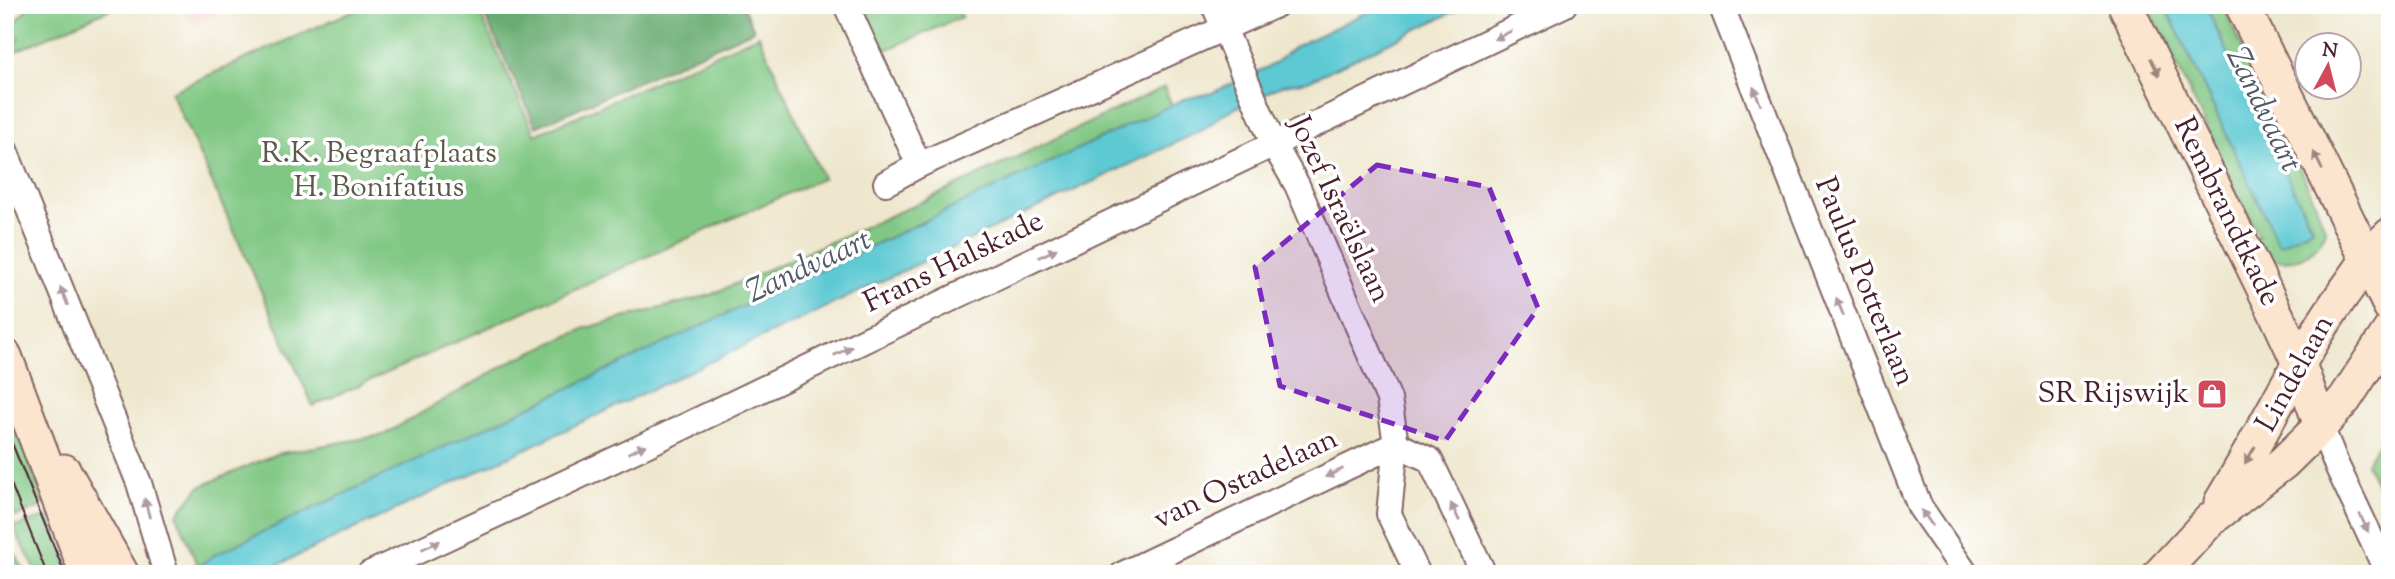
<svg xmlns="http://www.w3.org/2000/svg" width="2395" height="579" font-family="'Sorts Mill Goudy',serif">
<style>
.built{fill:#f7d0ca}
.green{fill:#80c783;stroke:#657357;stroke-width:2}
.forest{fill:#68ac71;stroke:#59664e;stroke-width:2}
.water{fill:#5dc9d3;stroke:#54747f;stroke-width:2}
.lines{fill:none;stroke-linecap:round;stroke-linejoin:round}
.street-casing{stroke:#836564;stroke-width:28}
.secondary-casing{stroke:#836564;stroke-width:37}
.street{stroke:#fff;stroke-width:24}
.secondary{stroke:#fbe5cf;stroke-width:33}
.tram{stroke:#4a1f2b;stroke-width:2}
.oneway{fill:#ae9aa0}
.oneway2{fill:#a2827d}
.marked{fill:#7b2cbf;fill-opacity:0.2;stroke:#7b2cbf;stroke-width:5;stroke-dasharray:14 9;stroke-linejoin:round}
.labels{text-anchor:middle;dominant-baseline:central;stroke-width:7;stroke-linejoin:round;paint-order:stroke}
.park-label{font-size:30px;fill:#5d5a4a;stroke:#fff}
.street-label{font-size:30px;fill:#4a1f2b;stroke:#fff}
.poi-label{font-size:30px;fill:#4a1f2b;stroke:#fff;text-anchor:end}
.water-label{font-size:32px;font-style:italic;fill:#515a66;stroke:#fff}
</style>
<rect width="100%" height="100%" fill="#fff"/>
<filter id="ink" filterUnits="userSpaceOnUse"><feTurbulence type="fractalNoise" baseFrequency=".0143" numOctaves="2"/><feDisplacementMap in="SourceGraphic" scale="14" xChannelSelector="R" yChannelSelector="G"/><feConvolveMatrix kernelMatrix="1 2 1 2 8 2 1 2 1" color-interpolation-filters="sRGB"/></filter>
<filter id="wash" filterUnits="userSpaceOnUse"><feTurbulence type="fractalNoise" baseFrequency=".00686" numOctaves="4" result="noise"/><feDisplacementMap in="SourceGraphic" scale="28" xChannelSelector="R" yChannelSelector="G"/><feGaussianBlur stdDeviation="1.57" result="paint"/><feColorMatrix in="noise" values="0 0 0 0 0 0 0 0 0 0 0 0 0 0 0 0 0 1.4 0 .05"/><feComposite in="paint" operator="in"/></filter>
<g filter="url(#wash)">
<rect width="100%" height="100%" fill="#eee7cd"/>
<path class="built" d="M184,5H238L193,26Z"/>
<g class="green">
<path d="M29,5H119L5,56L13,51L19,37L10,31Z"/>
<path d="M366,5H476L535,135L759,35L823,178L313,406L171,92Z"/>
<path d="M862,5H957L962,17L884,51Z"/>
<path d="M2148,5H2165L2279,245L2312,228L2205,5H2222L2313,197L2326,231C2316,255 2291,267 2266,257C2260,255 2254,246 2249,242L2259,237Z"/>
<path d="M1164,87L1173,107L507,422L246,540L198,567L177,515L199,487L276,454L383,435L514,360L586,328L710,295L937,195Z"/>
<path d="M5,400L45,505L16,517L5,492Z"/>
<path d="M2390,435V458L2384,461L2390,473V514L2366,463L2378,443Z"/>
<path d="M5,502L15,527L49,516L73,574H38L5,513Z"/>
<path d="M5,536L26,574H5Z"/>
</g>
<path class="forest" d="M480,5H742L754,30L536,127Z"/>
<g class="water">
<path d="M1382,5H1468L1308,81L1283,85L1223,114L1205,129L259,574H187L216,554L1184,99L1212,93L1274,64L1294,47Z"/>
<path d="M2165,5H2205L2312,228L2279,245Z"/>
</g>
</g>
<g filter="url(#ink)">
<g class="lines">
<g class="street-casing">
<g id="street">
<path d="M846,5L919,165"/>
<path d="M1214,5L1274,145L1297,185L1389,399L1396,444L1389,514L1418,574"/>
<path d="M1721,5L1920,507L1966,574"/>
<path d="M5,150L139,483L166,574"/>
<path d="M886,183L919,165L1276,5"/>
<path d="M2321,426L2337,466L2388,574"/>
<path d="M1396,444L1430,460L1484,574"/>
<path d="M369,574L648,444L1564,5"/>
<path d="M1123,574L1396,444"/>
</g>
</g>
<g class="secondary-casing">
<g id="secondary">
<path d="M2125,5L2278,318L2298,361L2321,426"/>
<path d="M2242,5L2390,306"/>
<path d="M5,356L87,574"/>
<path d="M64,471L122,574"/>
<path d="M2221,502C2264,433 2296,360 2343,294C2358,274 2371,252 2390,235"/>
<path d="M2160,574L2211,519L2283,463L2321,426L2345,399L2390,330"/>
</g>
</g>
<use href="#street" class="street"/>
<use href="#secondary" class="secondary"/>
<g class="tram">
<path d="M5,426L65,574"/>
<path d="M5,469L47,574"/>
</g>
</g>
<defs><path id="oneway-solid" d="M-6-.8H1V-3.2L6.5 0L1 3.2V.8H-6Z" transform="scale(1.75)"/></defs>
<g class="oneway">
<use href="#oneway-solid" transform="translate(1503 35) rotate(154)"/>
<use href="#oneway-solid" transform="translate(1757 96) rotate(-112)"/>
<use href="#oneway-solid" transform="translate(1048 253) rotate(-26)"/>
<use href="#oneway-solid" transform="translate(64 296) rotate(-112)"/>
<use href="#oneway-solid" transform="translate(1840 307) rotate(-112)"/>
<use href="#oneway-solid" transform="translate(843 351) rotate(-26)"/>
<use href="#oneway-solid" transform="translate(637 449) rotate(-25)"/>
<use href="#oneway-solid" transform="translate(1334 473) rotate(155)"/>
<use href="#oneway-solid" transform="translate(147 508) rotate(-105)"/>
<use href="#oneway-solid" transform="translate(1455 512) rotate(-116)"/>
<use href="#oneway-solid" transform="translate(1927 518) rotate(-125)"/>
<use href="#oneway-solid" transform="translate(2364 523) rotate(65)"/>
<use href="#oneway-solid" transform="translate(431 545) rotate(-25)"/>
</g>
<g class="oneway2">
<use href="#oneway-solid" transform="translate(2155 67) rotate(64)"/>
<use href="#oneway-solid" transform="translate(2318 161) rotate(-116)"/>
<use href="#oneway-solid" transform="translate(2250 455) rotate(121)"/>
</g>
</g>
<path class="marked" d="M1377,165L1489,187L1538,308L1445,441L1280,386L1255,267Z"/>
<defs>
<g id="shop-square" transform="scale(1.575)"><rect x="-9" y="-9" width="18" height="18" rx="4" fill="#d1495b" stroke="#fff"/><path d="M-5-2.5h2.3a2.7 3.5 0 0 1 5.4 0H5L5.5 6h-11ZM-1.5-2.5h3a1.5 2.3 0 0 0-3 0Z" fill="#fff"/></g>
</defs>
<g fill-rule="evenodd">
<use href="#shop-square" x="2212" y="394"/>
</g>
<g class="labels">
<g class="park-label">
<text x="379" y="154">R.K. Begraafplaats<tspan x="379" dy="34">H. Bonifatius</tspan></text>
</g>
<g class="street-label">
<text transform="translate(1339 210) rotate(65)">Jozef Israëlslaan</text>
<text transform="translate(2226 212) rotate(64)">Rembrandtkade</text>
<text transform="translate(954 263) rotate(-26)">Frans Halskade</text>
<text transform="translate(1864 282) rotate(68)">Paulus Potterlaan</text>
<text transform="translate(2296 374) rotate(-61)">Lindelaan</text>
<text transform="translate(1246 480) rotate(-25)">van Ostadelaan</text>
</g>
<g class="poi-label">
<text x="2189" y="394">SR Rijswijk</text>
</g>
<g class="water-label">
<text transform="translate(2263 110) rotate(64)">Zandvaart</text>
<text transform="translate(809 267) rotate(-25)">Zandvaart</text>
</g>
</g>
<rect width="2395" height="579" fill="none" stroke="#fff" stroke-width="28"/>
<g transform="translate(2328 66) rotate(7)"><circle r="33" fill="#ffffff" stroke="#b7a5aa" stroke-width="2"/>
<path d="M0-5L12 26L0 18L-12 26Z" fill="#d1495b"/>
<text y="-10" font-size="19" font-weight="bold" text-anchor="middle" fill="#4a1f2b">N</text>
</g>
</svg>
